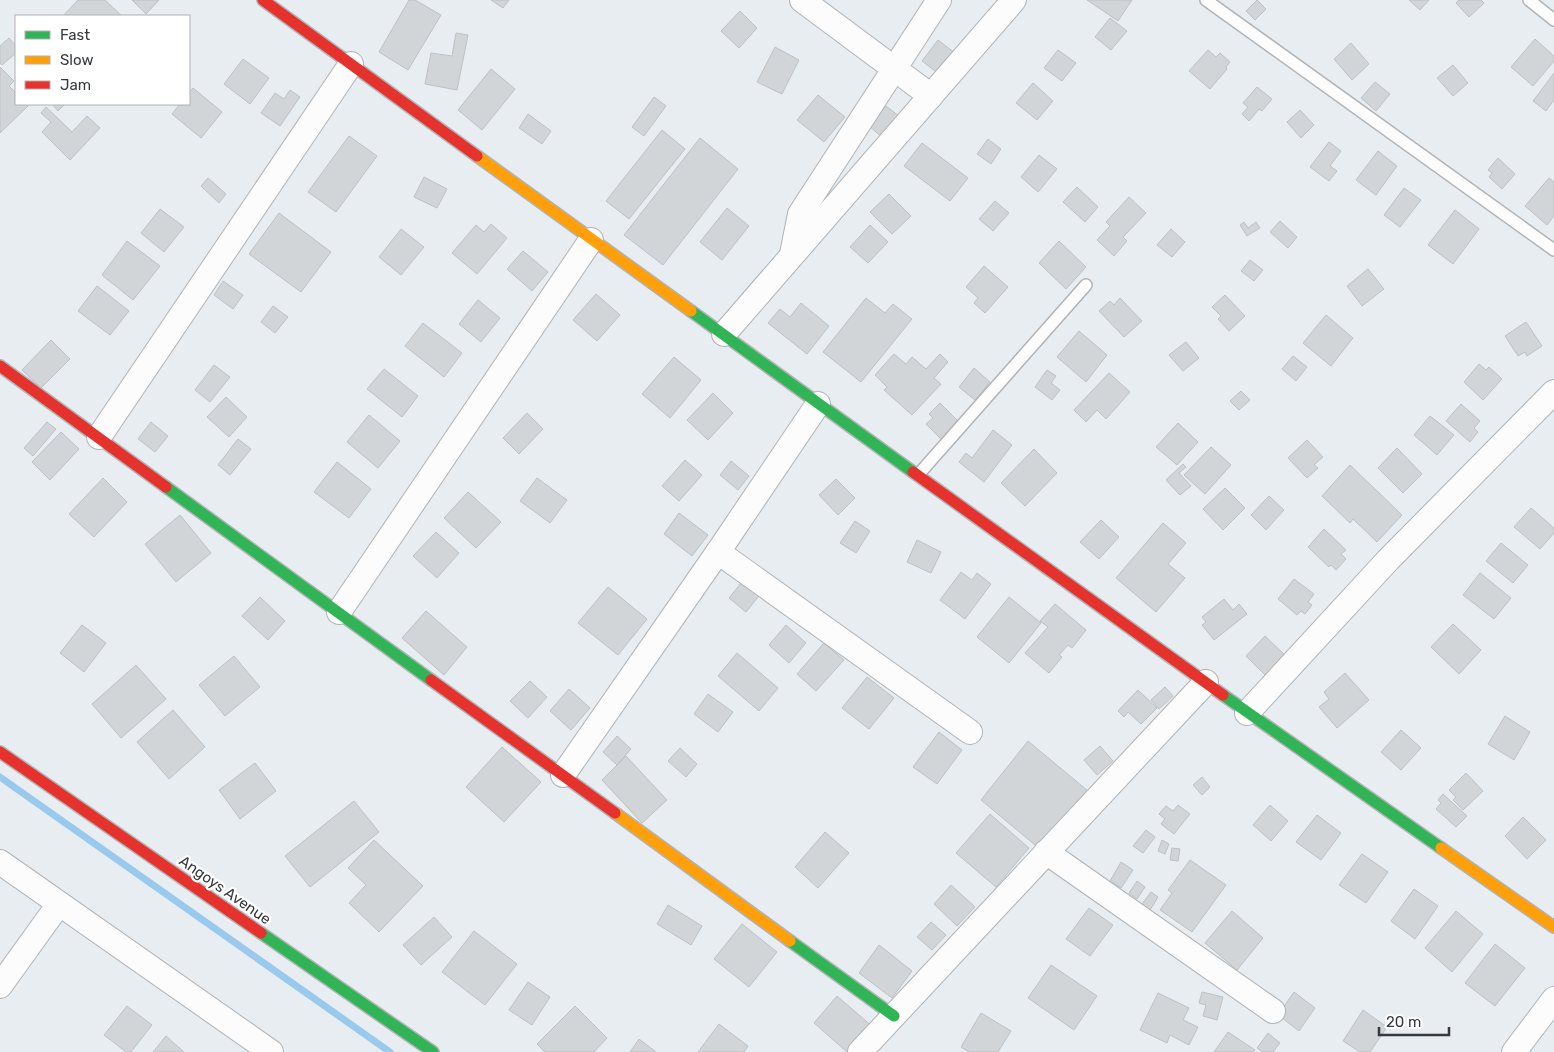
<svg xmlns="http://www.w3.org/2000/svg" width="1554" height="1052" font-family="Rubik,sans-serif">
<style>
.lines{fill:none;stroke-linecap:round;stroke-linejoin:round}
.stream{stroke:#99c9ec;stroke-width:7}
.building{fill:#d1d5d8;stroke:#bdc1c4}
.lane-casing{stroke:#b0b4b7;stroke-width:14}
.street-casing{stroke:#b0b4b7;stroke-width:26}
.fast-casing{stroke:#b0b4b7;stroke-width:14}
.slow-casing{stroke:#b0b4b7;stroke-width:14}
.jam-casing{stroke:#b0b4b7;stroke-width:14}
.lane{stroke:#fcfcfd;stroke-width:11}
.street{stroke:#fcfcfd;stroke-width:24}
.fast{stroke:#30b455;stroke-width:11}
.slow{stroke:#ff9f0a;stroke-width:11}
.jam{stroke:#e5322d;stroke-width:11}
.labels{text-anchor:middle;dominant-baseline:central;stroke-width:4.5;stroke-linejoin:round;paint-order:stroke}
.street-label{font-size:15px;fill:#363a3d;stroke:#fff}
</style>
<rect width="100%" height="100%" fill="#e8edf1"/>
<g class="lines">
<path class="stream" d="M0,777L390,1052"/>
</g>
<g class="building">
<path d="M78,0H105L122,16H63Z"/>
<path d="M132,0H159L146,14Z"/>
<path d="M409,0H415L441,15L408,70L379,52Z"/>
<path d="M491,0H509L503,8Z"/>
<path d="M1087,0H1132L1118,21Z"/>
<path d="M1257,0L1266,9L1255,20L1246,11Z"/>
<path d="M1409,0H1429L1420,10Z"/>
<path d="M1459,0H1481L1484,3L1469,17L1456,3Z"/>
<path d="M740,11L757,28L739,48L721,31Z"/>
<path d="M1110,18L1127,31L1111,50L1095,37Z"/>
<path d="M456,33L468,35L457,90L425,84L431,53L452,56Z"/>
<path d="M9,38L16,46V53L2,65L0,63V46Z"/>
<path d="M1535,39L1554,56V61L1533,86L1511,67Z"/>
<path d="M938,40L955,53L939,74L922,61Z"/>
<path d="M1351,43L1369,64L1352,80L1334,59Z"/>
<path d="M775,47L799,60L782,94L757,82Z"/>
<path d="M1058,50L1076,63L1062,81L1044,68Z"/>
<path d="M1208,50L1216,57L1220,53L1230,62L1226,67L1227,69L1210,89L1189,71Z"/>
<path d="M243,59L269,78L250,104L224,84Z"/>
<path d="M1453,65L1468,83L1453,96L1437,78Z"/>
<path d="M0,67L14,81L9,86L16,93V104H26L28,106L0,133Z"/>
<path d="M491,69L515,89L482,130L458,110Z"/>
<path d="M1554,73V100L1546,111L1533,101Z"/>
<path d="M1375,82L1390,94L1376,111L1361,98Z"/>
<path d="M1033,83L1053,101L1037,120L1016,103Z"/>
<path d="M1257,87L1272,99L1262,111L1259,109L1249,121L1242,114L1248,107L1243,103Z"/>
<path d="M193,88L222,112L201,138L172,114L180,104H189V93Z"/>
<path d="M290,90L300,97L280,126L261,113L275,93L284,99Z"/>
<path d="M818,95L845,117L824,142L797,120Z"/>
<path d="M654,97L666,106L644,136L632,127Z"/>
<path d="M52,104H65L58,111Z"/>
<path d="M886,106L900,117L883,138L869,126Z"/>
<path d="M46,107L72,132L87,116L100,128L70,160L42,132L51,122L41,113Z"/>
<path d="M1300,110L1314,125L1301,138L1287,122Z"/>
<path d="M528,114L551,131L542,144L519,128Z"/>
<path d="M662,130L685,149L629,219L606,201Z"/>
<path d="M349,136L377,156L336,212L308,192Z"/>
<path d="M700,138L738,169L663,265L624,235Z"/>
<path d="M988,139L1001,149L991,164L977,154Z"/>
<path d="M1329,142L1341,151L1330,166L1337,171L1329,181L1310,167Z"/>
<path d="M922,143L968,178L950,201L904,166Z"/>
<path d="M1378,151L1397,166L1376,195L1356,180Z"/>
<path d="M1039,155L1057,169L1038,192L1021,177Z"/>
<path d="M1498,158L1515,174L1502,189L1489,177L1492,173L1488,170Z"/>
<path d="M424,177L447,189L437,208L414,197Z"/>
<path d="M208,178L226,194L219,203L201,186Z"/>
<path d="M1549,178L1554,182V216L1547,225L1525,206Z"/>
<path d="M1077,187L1098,207L1085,222L1063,202Z"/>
<path d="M1404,188L1421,200L1400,227L1384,215Z"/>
<path d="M889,194L911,216L892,234L870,212Z"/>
<path d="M1129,197L1146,213L1123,237L1127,241L1114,256L1097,240L1110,226L1106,222Z"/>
<path d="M995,201L1009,213L993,231L979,219Z"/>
<path d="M727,208L749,226L722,260L700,242Z"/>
<path d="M160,209L184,227L164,252L141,233Z"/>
<path d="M1455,210L1479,229L1453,264L1428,245Z"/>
<path d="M279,213L331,252L301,292L249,254Z"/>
<path d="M1280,221L1297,237L1288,248L1270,232Z"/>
<path d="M1244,222L1248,228L1256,222L1260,228L1247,236L1240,225Z"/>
<path d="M491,224L507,238L477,274L452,253L476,225L484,232Z"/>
<path d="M870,225L888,242L868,263L850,247Z"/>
<path d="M401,229L424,247L401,275L379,257Z"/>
<path d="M1171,229L1185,242L1172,257L1157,245Z"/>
<path d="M127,241L160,266L133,300L102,275Z"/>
<path d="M1059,241L1086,267L1066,289L1039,263Z"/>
<path d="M523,251L548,272L532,291L507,269Z"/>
<path d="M1250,260L1263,270L1254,281L1241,271Z"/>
<path d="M984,266L1008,287L985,313L974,303L978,298L966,287Z"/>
<path d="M1368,269L1384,289L1362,306L1347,286Z"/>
<path d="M223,281L243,295L233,309L214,295Z"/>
<path d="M97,286L129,311L110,335L78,311Z"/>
<path d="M596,294L620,315L597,341L573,320Z"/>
<path d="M1225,295L1245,316L1229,331L1218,319L1221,316L1212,307Z"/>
<path d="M866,298L885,313L893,304L912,319L861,382L823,352Z"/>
<path d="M1120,298L1142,321L1124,337L1099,311L1110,301L1114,305Z"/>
<path d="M478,300L500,318L481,342L459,324Z"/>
<path d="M801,303L829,326L807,354L768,323L780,309L790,317Z"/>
<path d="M273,306L288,317L275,333L261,322Z"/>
<path d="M1326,315L1353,338L1331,366L1303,343Z"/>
<path d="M1526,322L1542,346L1527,356L1525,352L1518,356L1505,336Z"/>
<path d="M423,323L462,353L444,377L405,346Z"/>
<path d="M1079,331L1107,355L1086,382L1057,357Z"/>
<path d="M51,340L70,359L41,388L22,370Z"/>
<path d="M1186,342L1199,358L1183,371L1169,355Z"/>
<path d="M894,354L906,364L912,357L926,369L940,354L948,362L934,378L941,384L912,415L884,390L887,387L875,375Z"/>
<path d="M1293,356L1307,367L1296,381L1282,369Z"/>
<path d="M674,357L701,380L670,418L642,394Z"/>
<path d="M1479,364L1486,370L1489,367L1502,379L1483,400L1464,382Z"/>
<path d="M214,365L230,377L210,402L195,390Z"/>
<path d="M974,368L990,382L975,400L959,387Z"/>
<path d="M384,369L418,396L402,417L367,389Z"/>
<path d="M1047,370L1056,376L1051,383L1060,390L1052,400L1035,387Z"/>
<path d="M1109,373L1130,392L1106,419L1097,410L1086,422L1074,410Z"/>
<path d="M1241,391L1250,400L1239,410L1230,401Z"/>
<path d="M713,393L733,413L708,440L687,420Z"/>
<path d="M226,397L247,417L229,437L207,417Z"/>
<path d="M940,403L959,422L941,439L926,424L933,418L929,414Z"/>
<path d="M1461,404L1480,421L1474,428L1478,432L1470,442L1446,421Z"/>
<path d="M527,413L543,429L519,454L503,438Z"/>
<path d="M369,415L400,441L378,468L347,442Z"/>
<path d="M1430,416L1454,435L1437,455L1414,435Z"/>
<path d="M47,422L56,429L33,456L24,448Z"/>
<path d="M151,422L168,436L155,452L138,439Z"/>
<path d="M1178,423L1198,442L1177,465L1156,447Z"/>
<path d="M993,430L1012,445L984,482L959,462L966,453L972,458Z"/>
<path d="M61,432L79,449L50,480L32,462Z"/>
<path d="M238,439L251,449L230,475L218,465Z"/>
<path d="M1307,440L1323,457L1314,465L1318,468L1307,478L1288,458Z"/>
<path d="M1211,447L1231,465L1205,494L1184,475Z"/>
<path d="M1397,448L1422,474L1403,493L1378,468Z"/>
<path d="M1034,449L1057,473L1025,506L1001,483Z"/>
<path d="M685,460L702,475L679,501L662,486Z"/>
<path d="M731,461L749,476L738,490L720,475Z"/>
<path d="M337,462L371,489L349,518L314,492Z"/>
<path d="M1183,464L1186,467L1179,473L1191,486L1180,495L1166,480Z"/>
<path d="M1350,465L1402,515L1377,542L1353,519L1350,523L1322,496Z"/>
<path d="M103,478L127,502L94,537L69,514Z"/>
<path d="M537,478L567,500L550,523L520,501Z"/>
<path d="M836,479L855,498L838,515L819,495Z"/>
<path d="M1225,488L1245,508L1223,530L1203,509Z"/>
<path d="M468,492L501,522L476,548L444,518Z"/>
<path d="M1269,496L1284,510L1266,530L1251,515Z"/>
<path d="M1531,508L1554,528V533L1540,549L1514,527Z"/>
<path d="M679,513L708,535L692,556L664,534Z"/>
<path d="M180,515L211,553L176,582L145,544Z"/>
<path d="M1101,520L1119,537L1099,559L1080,542Z"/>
<path d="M855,521L870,531L856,553L840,543Z"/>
<path d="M1163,523L1186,543L1168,564L1185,578L1156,612L1116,578Z"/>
<path d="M1324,529L1346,550L1341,554L1346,559L1336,570L1331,565L1329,567L1308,547Z"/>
<path d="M436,532L459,553L437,578L413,556Z"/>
<path d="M917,540L941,552L931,573L907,562Z"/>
<path d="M1501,543L1528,565L1513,583L1486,561Z"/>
<path d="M961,572L972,580L977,573L991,584L965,619L940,600Z"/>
<path d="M1480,573L1511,598L1494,619L1463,595Z"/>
<path d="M746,577L763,591L746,612L729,598Z"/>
<path d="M1294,579L1314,594L1308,602L1312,605L1305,614L1301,611L1297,615L1278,599Z"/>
<path d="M608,587L647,619L618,655L578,623Z"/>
<path d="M260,597L285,621L268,640L242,616Z"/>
<path d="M1009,597L1041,623L1009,663L977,637Z"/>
<path d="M1224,599L1233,610L1239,604L1247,614L1214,640L1202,625L1206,622L1202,617Z"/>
<path d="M1055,604L1086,630L1072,648L1068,645L1059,655L1062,657L1049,673L1025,653L1048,627L1040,621Z"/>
<path d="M426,611L467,647L444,675L402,638Z"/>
<path d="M1453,624L1481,650L1459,674L1431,647Z"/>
<path d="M82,625L106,643L84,672L60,653Z"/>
<path d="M786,625L806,643L789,663L769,645Z"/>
<path d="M1265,636L1285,655L1265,675L1246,656Z"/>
<path d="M824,643L844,660L816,691L797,674Z"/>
<path d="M737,653L778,688L759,711L718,676Z"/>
<path d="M234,656L260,687L225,716L199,685Z"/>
<path d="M136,665L166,699L121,738L92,704Z"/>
<path d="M1345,673L1369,700L1337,728L1319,707L1329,699L1324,692Z"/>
<path d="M867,677L894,698L869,729L842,708Z"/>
<path d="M530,681L547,697L528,718L510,701Z"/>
<path d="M1165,687L1173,696L1159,709L1151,700Z"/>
<path d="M569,689L590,708L571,730L550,711Z"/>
<path d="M1138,690L1157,708L1141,724L1128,712L1124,717L1118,711Z"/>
<path d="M708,694L733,712L718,732L694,714Z"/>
<path d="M173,710L205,747L169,779L137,742Z"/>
<path d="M1505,716L1530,732L1514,760L1488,744Z"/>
<path d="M1401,730L1421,748L1401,770L1381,752Z"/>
<path d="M939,732L962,750L937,784L913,767Z"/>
<path d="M617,736L631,749L617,765L603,752Z"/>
<path d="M1028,741L1088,791L1041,850L981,800Z"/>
<path d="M1100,746L1113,761L1097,775L1084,760Z"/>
<path d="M502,747L541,782L504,822L466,787Z"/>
<path d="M680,748L697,764L686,777L668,761Z"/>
<path d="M626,756L667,800L642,823L602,780Z"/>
<path d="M255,763L276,791L240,819L219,790Z"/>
<path d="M1466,773L1483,791L1463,810L1453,800L1456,797L1449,790Z"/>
<path d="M1202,777L1210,787L1202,795L1193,785Z"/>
<path d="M1443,794L1467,816L1456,827L1436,809L1441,803L1438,800Z"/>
<path d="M354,801L379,832L310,887L285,856Z"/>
<path d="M1178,805L1190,814L1174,834L1161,824L1165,819L1159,814L1166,806L1173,811Z"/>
<path d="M1270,805L1288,821L1271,841L1253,825Z"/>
<path d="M990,814L1029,848L996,887L956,853Z"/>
<path d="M1317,815L1341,833L1321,860L1296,842Z"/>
<path d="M1523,817L1546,840L1527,859L1505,836Z"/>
<path d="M1146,830L1155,837L1143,853L1133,846Z"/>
<path d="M825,832L849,853L818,888L795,867Z"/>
<path d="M374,840L423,886L379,932L349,903L366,885L348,868Z"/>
<path d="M1162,840L1169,844L1165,854L1158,851Z"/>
<path d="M1172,848L1180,849L1178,861L1170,860Z"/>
<path d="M1362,854L1388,872L1366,903L1339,885Z"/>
<path d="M1190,860L1226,885L1192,932L1160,910L1172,893L1168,890Z"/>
<path d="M1121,862L1133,870L1121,888L1110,881Z"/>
<path d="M1137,881L1145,887L1137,899L1129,893Z"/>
<path d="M951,885L975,907L957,926L934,904Z"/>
<path d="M1414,889L1438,906L1415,939L1391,921Z"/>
<path d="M1151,892L1158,897L1150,910L1142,904Z"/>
<path d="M668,905L702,926L691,945L657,924Z"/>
<path d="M1089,908L1113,925L1090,956L1066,939Z"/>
<path d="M1232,911L1263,938L1237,970L1205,943Z"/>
<path d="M1456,911L1483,934L1452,972L1425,948Z"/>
<path d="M434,917L452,937L421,965L403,945Z"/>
<path d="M931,922L946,935L932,950L917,937Z"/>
<path d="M742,924L777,952L749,987L714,959Z"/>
<path d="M474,931L517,964L485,1005L442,972Z"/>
<path d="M1495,944L1525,968L1495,1006L1465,983Z"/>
<path d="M879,945L912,971L892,998L859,973Z"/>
<path d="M1051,965L1097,996L1074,1030L1028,998Z"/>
<path d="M528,982L550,997L532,1025L509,1010Z"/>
<path d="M1202,992L1223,997L1217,1020L1203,1016L1206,1005L1199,1003Z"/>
<path d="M1294,992L1315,1008L1299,1031L1278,1015Z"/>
<path d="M1158,993L1189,1008L1183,1020L1198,1027L1189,1045L1170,1035L1167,1043L1140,1030Z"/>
<path d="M837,996L874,1028L853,1052H847L814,1023Z"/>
<path d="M127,1006L152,1025L131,1052H126L104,1035Z"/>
<path d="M575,1006L607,1038L594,1052H545L537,1044Z"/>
<path d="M1363,1010L1387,1027L1370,1052H1360L1343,1041Z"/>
<path d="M981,1013L1011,1031L998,1052H969L961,1047Z"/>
<path d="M719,1024L748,1046L744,1052H698Z"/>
<path d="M1228,1032L1255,1050L1253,1052H1214Z"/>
<path d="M1268,1033L1280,1043L1273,1052H1263L1257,1048Z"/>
<path d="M166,1036L184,1052H153Z"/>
<path d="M639,1039L656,1052H630Z"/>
</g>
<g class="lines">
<g class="lane-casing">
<g id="lane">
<path d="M1206,0L1554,250"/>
<path d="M1529,0L1554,20"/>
<path d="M918,475L1086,285"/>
</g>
</g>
<g class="street-casing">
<g id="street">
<path d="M802,0L931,96"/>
<path d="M792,254L800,214L939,0"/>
<path d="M724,334L1014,0"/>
<path d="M99,437L351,64"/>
<path d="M718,552L970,732"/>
<path d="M339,612L591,240"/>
<path d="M1247,713L1388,560L1554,392"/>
<path d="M563,775L718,552L818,404"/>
<path d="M1046,852L1273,1011"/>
<path d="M0,862L271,1052"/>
<path d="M0,986L59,904"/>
<path d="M860,1052L1206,682"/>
<path d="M1514,1052L1554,999"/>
</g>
</g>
<g class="fast-casing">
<g id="fast">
<path d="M691,311L913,472"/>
<path d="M166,487L431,680"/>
<path d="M1223,695L1441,848"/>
<path d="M261,933L433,1052"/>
<path d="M790,941L894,1016"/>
</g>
</g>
<g class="slow-casing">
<g id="slow">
<path d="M477,156L691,311"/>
<path d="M615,813L790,941"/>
<path d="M1441,848L1554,927"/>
</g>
</g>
<g class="jam-casing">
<g id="jam">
<path d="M263,0L477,156"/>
<path d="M0,366L166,487"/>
<path d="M913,472L1223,695"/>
<path d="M431,680L615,813"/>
<path d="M0,752L261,933"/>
</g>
</g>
<use href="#lane" class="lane"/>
<use href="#street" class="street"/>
<use href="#fast" class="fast"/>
<use href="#slow" class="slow"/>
<use href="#jam" class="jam"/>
</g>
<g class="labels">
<g class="street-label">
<text transform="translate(225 890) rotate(35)">Angoys Avenue</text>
</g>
</g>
<rect x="15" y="15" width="175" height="90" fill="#ffffff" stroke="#afb0b1"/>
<rect x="25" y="31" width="25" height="8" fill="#30b455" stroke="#afb0b1"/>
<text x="60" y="40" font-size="15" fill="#363a3d">Fast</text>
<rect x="25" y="56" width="25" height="8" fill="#ff9f0a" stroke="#afb0b1"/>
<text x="60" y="65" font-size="15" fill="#363a3d">Slow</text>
<rect x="25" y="81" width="25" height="8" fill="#e5322d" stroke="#afb0b1"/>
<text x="60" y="90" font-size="15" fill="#363a3d">Jam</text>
<path d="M1379 1027v8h70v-8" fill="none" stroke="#363a3d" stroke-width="2.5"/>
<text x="1386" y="1027" font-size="15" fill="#363a3d" stroke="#ffffff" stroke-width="4" paint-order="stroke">20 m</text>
</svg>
